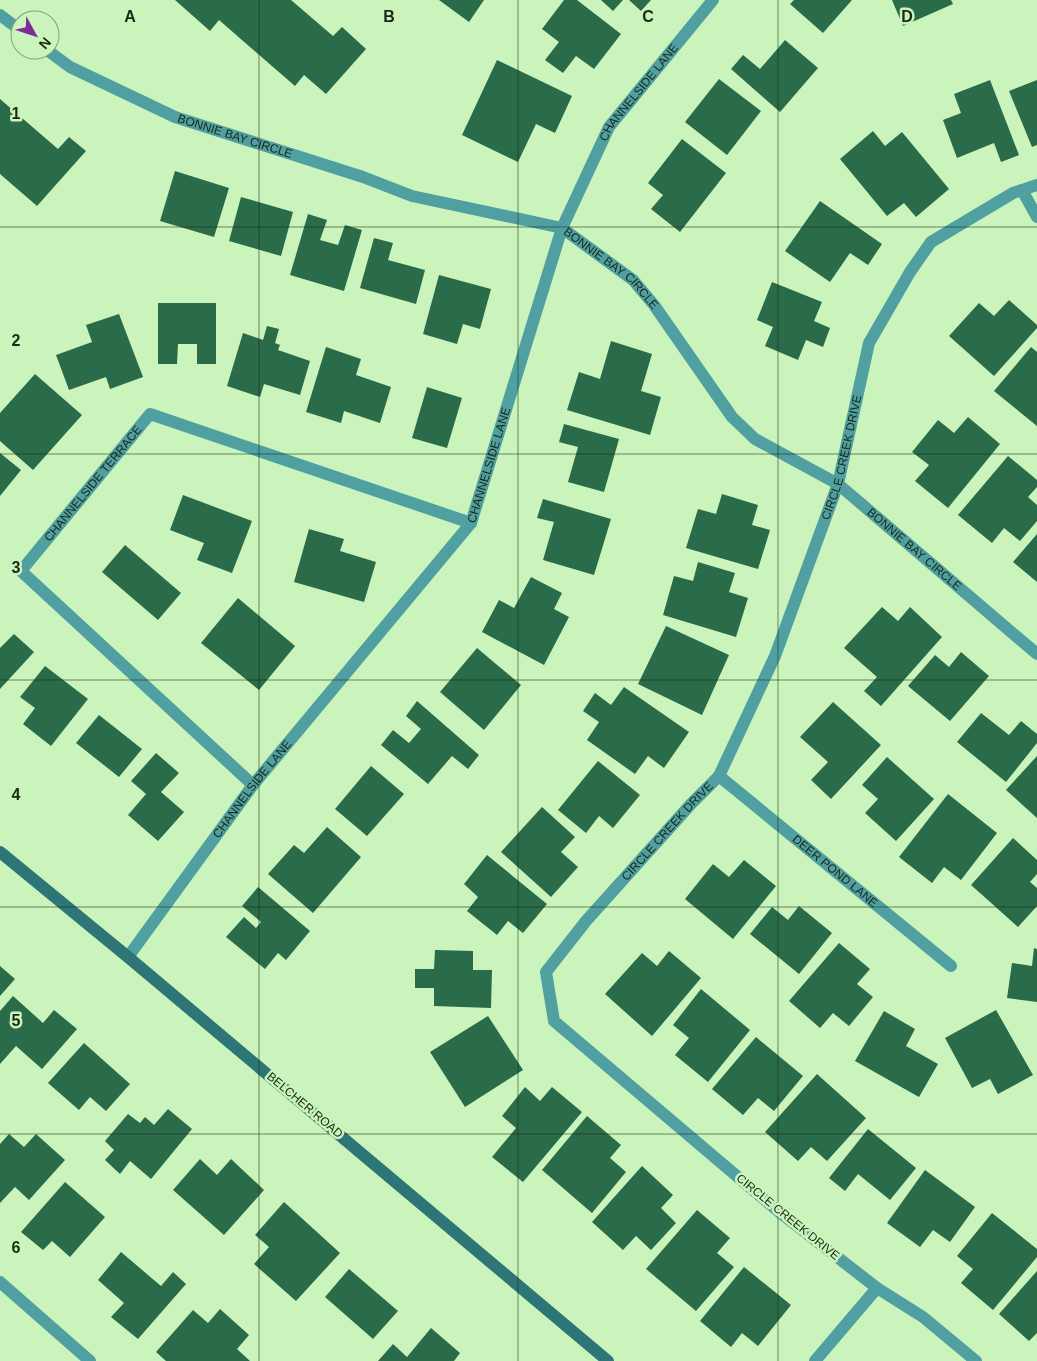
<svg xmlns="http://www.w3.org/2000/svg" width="1037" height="1361" font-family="Helvetica,sans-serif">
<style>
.building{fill:#2a6b49}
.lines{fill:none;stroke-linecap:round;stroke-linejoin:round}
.street{stroke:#50a0a2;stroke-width:12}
.secondary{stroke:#2d7577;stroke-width:12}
.grid{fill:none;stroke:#192813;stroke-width:1;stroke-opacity:0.55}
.labels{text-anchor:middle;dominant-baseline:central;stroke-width:5;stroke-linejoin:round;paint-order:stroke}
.street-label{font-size:12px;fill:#192813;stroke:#caf4bb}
.grid-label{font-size:16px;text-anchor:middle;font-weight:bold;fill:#192813;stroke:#caf4bb;stroke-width:5;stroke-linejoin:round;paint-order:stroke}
</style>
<rect width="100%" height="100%" fill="#caf4bb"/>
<g class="building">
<path d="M175,0H291L333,36L342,27L366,49L326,94L304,75L295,86L219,20L210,31Z"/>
<path d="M439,0H484L469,22Z"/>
<path d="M564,0H577L621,34L594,69L576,56L563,73L545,60L559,42L542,29Z"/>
<path d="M601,0H623L613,11Z"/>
<path d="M629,0H651L641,11Z"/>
<path d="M794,0H852L823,33L790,4Z"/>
<path d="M892,0H951L953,4L903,26Z"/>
<path d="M785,40L818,68L780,112L731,69L743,55L760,69Z"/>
<path d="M497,60L572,96L555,133L536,124L518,162L462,135Z"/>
<path d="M719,79L761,111L727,155L685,122Z"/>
<path d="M990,80L1019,155L1001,162L994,143L957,158L943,120L961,113L954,94Z"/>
<path d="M1037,80V145L1032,147L1009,91Z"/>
<path d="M0,99L58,149L69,137L86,151L37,206L0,174Z"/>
<path d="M873,131L885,146L902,132L949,189L916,217L904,203L887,216L840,159Z"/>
<path d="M682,139L726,173L680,232L651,209L663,195L648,183Z"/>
<path d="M175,171L229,188L214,237L160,221Z"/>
<path d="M241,197L293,212L281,256L229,241Z"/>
<path d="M820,201L882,244L868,265L850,253L830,282L785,251Z"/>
<path d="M308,214L327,220L320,240L338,245L345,225L362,230L344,291L290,275Z"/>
<path d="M374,238L393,243L388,260L425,270L416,304L360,288Z"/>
<path d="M439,275L491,289L480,329L463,324L457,344L423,334Z"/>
<path d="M772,282L822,302L814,321L830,328L823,347L806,340L798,360L765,346L773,327L757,320Z"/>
<path d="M1009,300L1037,325V328L994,376L949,336L979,303L994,316Z"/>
<path d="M158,303H216V364H197V344H178L177,364H158Z"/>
<path d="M119,314L143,377L110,389L106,377L69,390L56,355L92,342L86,325Z"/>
<path d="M267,326L279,329L275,343L280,345L278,350L310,361L300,395L264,384L260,397L227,386L243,333L263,340Z"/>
<path d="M611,341L652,354L641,391L661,397L650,435L567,410L579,372L600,379Z"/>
<path d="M326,347L361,359L356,375L391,387L380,423L344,411L341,423L306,412Z"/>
<path d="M1031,347L1037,352V426L994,391Z"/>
<path d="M35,374L82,415L33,470L0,441V413Z"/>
<path d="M427,387L462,398L447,448L412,438Z"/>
<path d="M968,417L1000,444L948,508L915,481L929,465L912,452L938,420L954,433Z"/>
<path d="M564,424L619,439L604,492L568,482L578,447L559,442Z"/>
<path d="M0,453L21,470L0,496Z"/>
<path d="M1008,456L1037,480V487L1028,497L1037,505V521L1020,541L1004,528L992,543L958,515Z"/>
<path d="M722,494L758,505L752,525L770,530L758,569L686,548L698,509L716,514Z"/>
<path d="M183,495L252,521L232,573L197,560L204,543L170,530Z"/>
<path d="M543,499L611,519L594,575L543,560L554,522L537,518Z"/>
<path d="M309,529L344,539L340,551L376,562L364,602L294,582Z"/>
<path d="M1037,534V582L1013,562Z"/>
<path d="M125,545L181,593L158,620L102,572Z"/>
<path d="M698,562L735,573L729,592L748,598L736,637L663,615L674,576L693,581Z"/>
<path d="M531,577L562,593L554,609L569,617L544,665L482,632L499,600L514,608Z"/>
<path d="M238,598L295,646L259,690L201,643Z"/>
<path d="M882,607L898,621L910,607L942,637L881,706L864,691L877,677L844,648Z"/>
<path d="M666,626L729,655L702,715L638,684Z"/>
<path d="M14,634L34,652L0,689V648Z"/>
<path d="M477,648L521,685L484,730L440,692Z"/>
<path d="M961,652L989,676L950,721L908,686L935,655L949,667Z"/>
<path d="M45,666L88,699L51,746L23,724L35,708L20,697Z"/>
<path d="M624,687L689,732L664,768L648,756L635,774L587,740L599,722L583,711L595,693L611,705Z"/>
<path d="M417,701L479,755L468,769L452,756L428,784L381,745L393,730L409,743L421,729L406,716Z"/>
<path d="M833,702L881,745L831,799L811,780L828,762L800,737Z"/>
<path d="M981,713L1009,735L1021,721L1037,734V743L1006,782L957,742Z"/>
<path d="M99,715L142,749L119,777L76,743Z"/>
<path d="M156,753L179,773L161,792L184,812L158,841L128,815L146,794L131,781Z"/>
<path d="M1037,756V818L1006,790Z"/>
<path d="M887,757L934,799L896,841L865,813L878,799L862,785Z"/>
<path d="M598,761L640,795L613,828L599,816L586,833L558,810Z"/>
<path d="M371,766L404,794L367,836L335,809Z"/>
<path d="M948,794L997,833L961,880L944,867L932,883L899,857Z"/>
<path d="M542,807L575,837L561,852L578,867L551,897L501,852Z"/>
<path d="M327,827L361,857L313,913L268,874L294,845L304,853Z"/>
<path d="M1013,838L1037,860V874L1030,882L1037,888V906L1018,927L971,885Z"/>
<path d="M487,855L547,904L523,933L508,921L497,935L467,911L478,897L464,884Z"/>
<path d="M744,860L776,886L733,939L685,899L713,864L729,877Z"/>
<path d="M258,887L310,931L286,960L278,953L265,969L226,937L244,917L256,928L261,922L242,906Z"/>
<path d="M799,906L832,933L799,974L750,934L772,907L788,920Z"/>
<path d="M839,943L870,969L857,984L873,997L849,1026L833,1013L820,1028L789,1001Z"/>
<path d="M1034,948L1037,949V1002L1007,998L1012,963L1032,966Z"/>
<path d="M435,950L473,951V970H492L491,1008L434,1006V988H415V969H434Z"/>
<path d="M669,951L701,978L652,1036L605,994L642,953L657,966Z"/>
<path d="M0,966L15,979L0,996Z"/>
<path d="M701,989L750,1030L708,1082L675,1055L689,1038L673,1025Z"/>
<path d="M13,996L43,1023L54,1010L77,1029L42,1069L16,1046L0,1064V1011Z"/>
<path d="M996,1010L1033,1075L998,1094L990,1079L972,1088L945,1038Z"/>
<path d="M884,1011L915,1029L906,1046L938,1064L919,1097L855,1061Z"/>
<path d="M488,1016L523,1070L465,1107L430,1052Z"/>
<path d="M756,1037L803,1076L774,1111L758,1098L743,1115L712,1089Z"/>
<path d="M84,1043L130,1084L106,1111L90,1097L79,1110L48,1083Z"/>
<path d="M817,1074L866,1118L827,1161L811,1147L798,1161L765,1132Z"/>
<path d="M525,1087L540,1101L552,1087L582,1112L523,1182L492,1157L516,1128L502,1116Z"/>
<path d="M168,1109L192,1129L151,1179L130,1161L120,1174L105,1160L114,1150L105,1141L128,1114L140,1123L145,1117L154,1125Z"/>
<path d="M587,1116L621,1145L610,1158L626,1172L592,1213L542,1170Z"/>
<path d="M868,1129L916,1168L890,1200L858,1174L845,1191L829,1178Z"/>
<path d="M9,1134L24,1147L36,1134L65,1160L29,1200L15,1187L0,1203V1144Z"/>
<path d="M200,1159L217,1175L231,1159L264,1190L224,1235L173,1190Z"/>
<path d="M642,1166L673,1195L661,1208L676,1223L651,1250L636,1236L623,1250L592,1222Z"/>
<path d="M925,1170L975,1207L950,1242L933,1230L920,1247L887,1223Z"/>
<path d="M65,1182L105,1217L70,1257L52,1241L43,1250L21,1232Z"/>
<path d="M284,1202L340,1253L296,1301L254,1264L269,1247L255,1235Z"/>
<path d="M697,1210L730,1238L717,1253L734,1267L696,1311L646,1269Z"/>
<path d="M992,1213L1037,1249V1257L993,1310L961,1283L973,1269L957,1256Z"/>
<path d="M121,1252L161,1286L173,1272L186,1284L138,1339L111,1317L124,1303L98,1280Z"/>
<path d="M744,1267L791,1305L758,1346L742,1333L731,1347L700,1321Z"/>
<path d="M349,1269L398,1311L373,1339L325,1297Z"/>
<path d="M1037,1271V1333L1029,1341L999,1314Z"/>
<path d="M220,1309L249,1335L237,1349L250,1361H166L156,1352L193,1310L208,1323Z"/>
<path d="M431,1328L460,1353L454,1361H378L393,1344L407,1357Z"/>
</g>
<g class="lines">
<g class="street">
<path d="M0,15L20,30"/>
<path id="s1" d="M47,50L70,67L175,117L363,177L412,196L562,228L633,280L654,305L732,417L755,439L838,484L1037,654"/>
<path d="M1022,190L1037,217"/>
<path id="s2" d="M719,776L951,966"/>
<path id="s3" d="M253,785L21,571L150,414L471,523"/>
<path id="s4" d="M128,957L253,785L471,523L562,228L609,127L713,0"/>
<path d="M0,1282L90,1361"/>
<path d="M815,1361L877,1288"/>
<path id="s5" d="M976,1361L923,1317L877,1288L778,1211L554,1021L546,972L586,921L691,804L719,776L775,656L838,484L869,343L910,272L931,242L1013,193L1037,185"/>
</g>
<path class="secondary" d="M0,852L128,957L608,1361"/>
</g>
<path class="grid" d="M259,0V1361M518,0V1361M778,0V1361M0,227H1037M0,454H1037M0,680H1037M0,907H1037M0,1134H1037"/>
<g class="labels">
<g class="street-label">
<text stroke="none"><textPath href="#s4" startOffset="1019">CHANNELSIDE LANE</textPath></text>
<text stroke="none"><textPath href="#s1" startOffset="208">BONNIE BAY CIRCLE</textPath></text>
<text stroke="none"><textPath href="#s1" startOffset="612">BONNIE BAY CIRCLE</textPath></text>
<text stroke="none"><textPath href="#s5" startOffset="1196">CIRCLE CREEK DRIVE</textPath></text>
<text stroke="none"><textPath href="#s4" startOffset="614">CHANNELSIDE LANE</textPath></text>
<text stroke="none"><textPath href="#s3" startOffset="429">CHANNELSIDE TERRACE</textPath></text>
<text stroke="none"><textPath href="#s1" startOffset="1032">BONNIE BAY CIRCLE</textPath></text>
<text stroke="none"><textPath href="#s4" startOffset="209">CHANNELSIDE LANE</textPath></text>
<text stroke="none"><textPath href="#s5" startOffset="778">CIRCLE CREEK DRIVE</textPath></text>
<text stroke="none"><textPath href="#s2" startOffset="150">DEER POND LANE</textPath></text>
<text transform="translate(305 1105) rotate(40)">BELCHER ROAD</text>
<text transform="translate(788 1217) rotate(39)">CIRCLE CREEK DRIVE</text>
</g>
</g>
<g class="grid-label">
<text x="130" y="22">A</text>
<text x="389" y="22">B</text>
<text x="648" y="22">C</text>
<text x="907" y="22">D</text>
<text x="16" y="119">1</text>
<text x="16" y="346">2</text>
<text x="16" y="573">3</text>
<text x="16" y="800">4</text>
<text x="16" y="1026">5</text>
<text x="16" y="1253">6</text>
</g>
<g transform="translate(35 35) rotate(130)"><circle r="24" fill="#caf4bb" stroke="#83a278"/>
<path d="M0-4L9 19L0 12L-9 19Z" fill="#812b99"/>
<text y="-8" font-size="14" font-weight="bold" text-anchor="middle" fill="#192813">N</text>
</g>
</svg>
